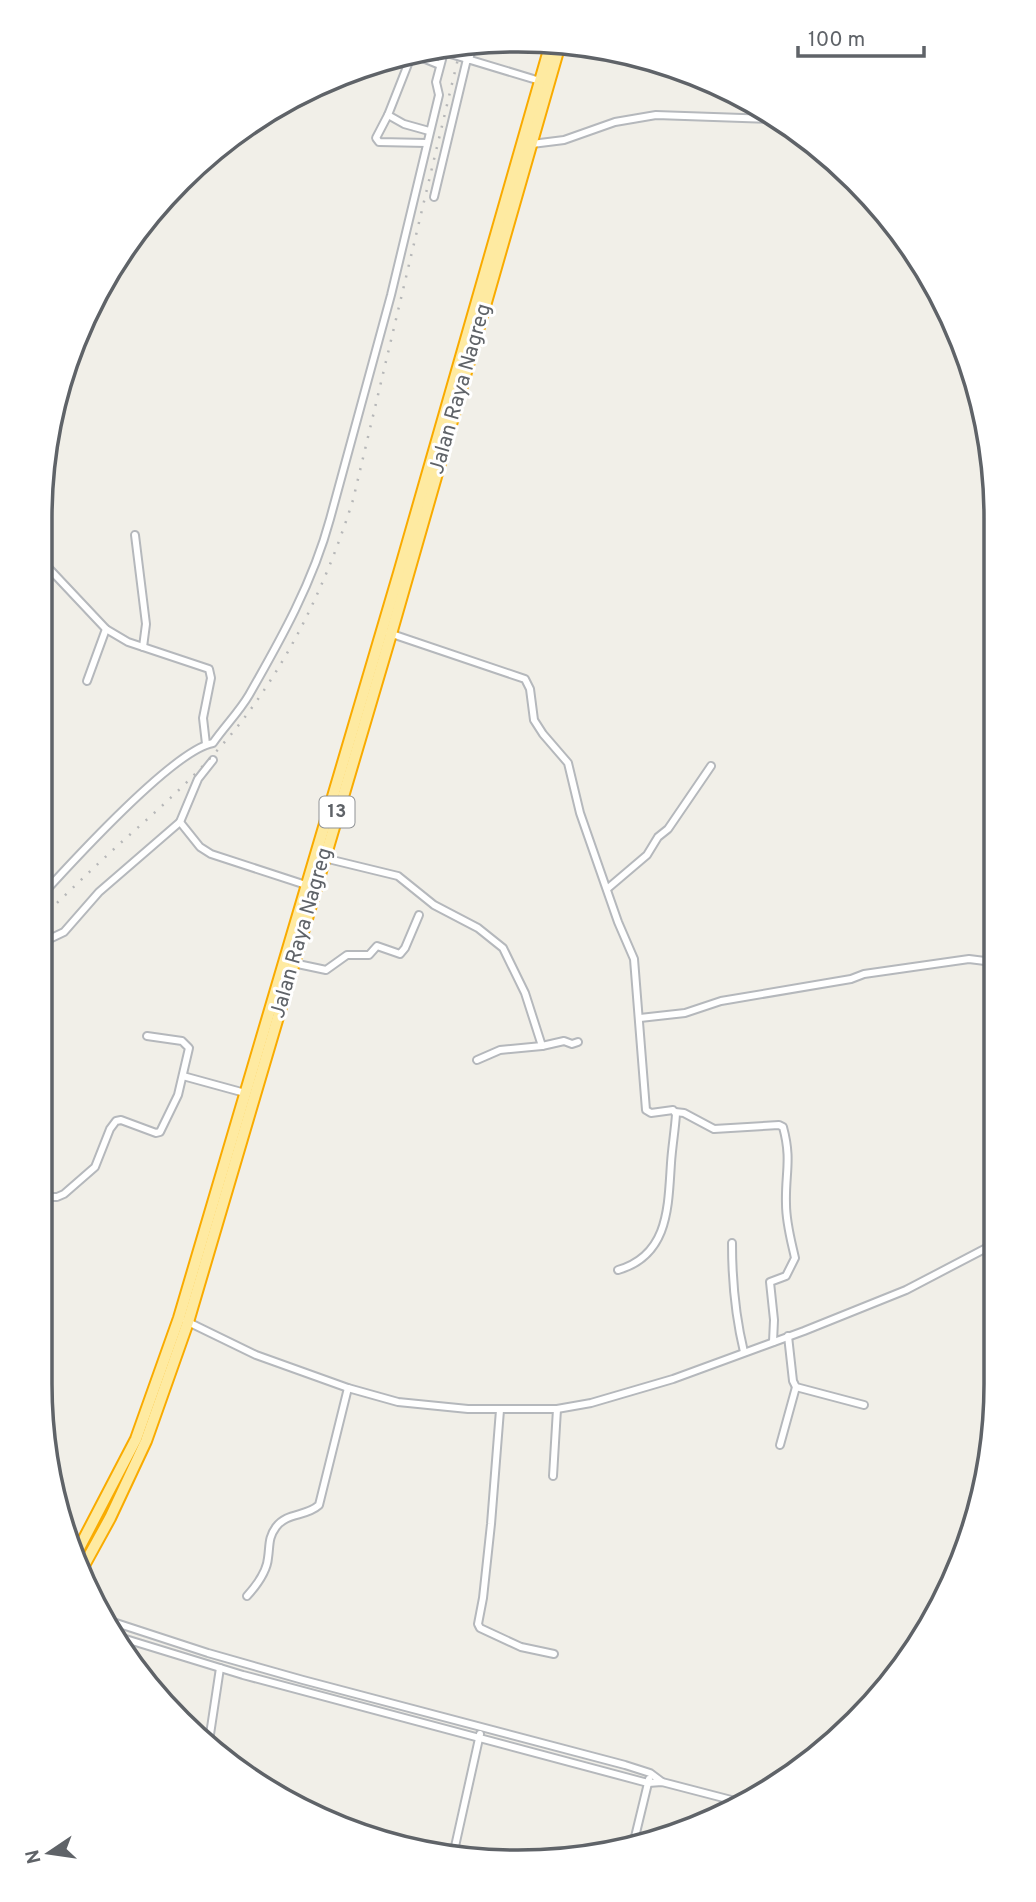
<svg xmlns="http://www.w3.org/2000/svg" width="1036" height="1902" font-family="Overpass,sans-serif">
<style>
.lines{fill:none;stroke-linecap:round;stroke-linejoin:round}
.minor-casing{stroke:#b5b8bc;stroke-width:10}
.trunk-casing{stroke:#f9ab00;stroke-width:14}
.minor{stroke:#fff;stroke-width:6}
.trunk{stroke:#feeaa1;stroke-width:10}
.rail{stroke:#b6b7b8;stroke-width:2.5;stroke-dasharray:2 9;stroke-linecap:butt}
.labels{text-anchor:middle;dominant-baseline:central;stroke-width:6;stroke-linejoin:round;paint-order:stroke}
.shield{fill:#fff;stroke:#8f9295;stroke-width:2}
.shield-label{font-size:19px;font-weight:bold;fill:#5f6368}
.street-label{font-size:21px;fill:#5f6368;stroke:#fff}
.rim{fill:none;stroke:#5f6368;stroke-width:3.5}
</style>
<rect width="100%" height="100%" fill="#f1efe8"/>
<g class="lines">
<g class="minor-casing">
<g id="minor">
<path d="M412,54L388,115L404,124L429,131"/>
<path d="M413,54L440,65"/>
<path d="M469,60L473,44"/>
<path d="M388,115L376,138L379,142L427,143"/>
<path d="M532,144L564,140L615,122L656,115L775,119"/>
<path d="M434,197L467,59"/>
<path d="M135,535L146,624L143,647"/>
<path d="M41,560L106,629L128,642L209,669L211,678L203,718L206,744"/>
<path d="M389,633L525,679L530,689L534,720L543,734L568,763L580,813L618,922L634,959L646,1110L651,1113L673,1110L676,1114C675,1130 672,1147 671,1163C668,1207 669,1255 618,1270"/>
<path d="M87,681L106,629"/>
<path d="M180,822L200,847L211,854L309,886"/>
<path d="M324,858L398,876L434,905L478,928L503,948L525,993L542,1046L564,1041L572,1044L578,1042"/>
<path d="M607,889L647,855L658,837L668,829L711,766"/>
<path d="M41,896C71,863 174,750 213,743C224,727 239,712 249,695C281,639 313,582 330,519L391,295L439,95L436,82L444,52L540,81"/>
<path d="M41,943L64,932L99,892L180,822L198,779L213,760"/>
<path d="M293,963L326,970L347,955H369L377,946L400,954L405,948L419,915"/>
<path d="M640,1018L685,1013L721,1001L851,979L864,974L969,959L993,962"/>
<path d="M477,1060L500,1050L542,1046"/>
<path d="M183,1076L245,1093"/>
<path d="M675,1112L684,1113L714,1129L779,1125L783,1127C792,1160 785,1173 786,1204C786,1223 791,1240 795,1258L786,1276L770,1282L774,1320L773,1342"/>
<path d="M40,1197H57L64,1194L95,1167L110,1129L116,1121L121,1120L156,1133L160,1132L178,1095L189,1048L182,1041L147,1036"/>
<path d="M732,1243C732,1280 735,1315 744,1352"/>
<path d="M186,1321L256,1355L348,1388L398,1402L468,1409H557L591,1403L673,1379L804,1331L906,1290L994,1244"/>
<path d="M788,1336L793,1381L796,1387L864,1405"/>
<path d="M500,1410L491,1524L483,1598L478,1624L480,1628L521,1647L554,1654"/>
<path d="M780,1445L796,1387"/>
<path d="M553,1476L557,1409"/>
<path d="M247,1596C256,1586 267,1571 268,1558C270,1545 268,1538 276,1527C287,1512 306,1517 319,1505L348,1388"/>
<path d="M110,1621L208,1653L303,1680L625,1765L650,1773L662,1782"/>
<path d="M119,1637L243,1675L648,1783L662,1782L739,1802"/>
<path d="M209,1741L220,1668"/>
<path d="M634,1841L649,1779"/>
<path d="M454,1851L480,1734"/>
</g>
</g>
<g class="trunk-casing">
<g id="trunk">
<path d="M75,1556L136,1439L179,1318L399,573L551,43"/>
<path d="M82,1569L110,1518L146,1441L188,1322L391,634L560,44"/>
</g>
</g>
<use href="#minor" class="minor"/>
<use href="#trunk" class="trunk"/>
<path class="rail" d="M41,918C72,889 102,859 134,831C175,795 215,757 248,713C296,648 329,576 353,500L461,46"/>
</g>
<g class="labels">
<rect class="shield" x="319.5" y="796.5" width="35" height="31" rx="5"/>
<g class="shield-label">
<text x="337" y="812">13</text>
</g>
<g class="street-label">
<text transform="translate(461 389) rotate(-74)">Jalan Raya Nagreg</text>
<text transform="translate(302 933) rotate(-74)">Jalan Raya Nagreg</text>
</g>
</g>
<path d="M0 0H1036V1902H0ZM518 52H518A466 466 0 0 1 984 518V1384A466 466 0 0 1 518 1850H518A466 466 0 0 1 52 1384V518A466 466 0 0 1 518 52Z" fill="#fff" fill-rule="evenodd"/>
<path class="rim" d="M518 52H518A466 466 0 0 1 984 518V1384A466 466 0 0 1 518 1850H518A466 466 0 0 1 52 1384V518A466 466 0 0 1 518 52Z"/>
<g transform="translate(49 1853) rotate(257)" stroke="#ffffff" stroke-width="5" paint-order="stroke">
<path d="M0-5L12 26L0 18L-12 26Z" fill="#5f6368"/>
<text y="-10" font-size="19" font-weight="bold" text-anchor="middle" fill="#5f6368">N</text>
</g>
<path d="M798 46v10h126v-10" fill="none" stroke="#5f6368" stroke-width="3.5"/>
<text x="808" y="46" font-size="21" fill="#5f6368" stroke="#ffffff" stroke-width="5" paint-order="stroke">100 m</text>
</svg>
